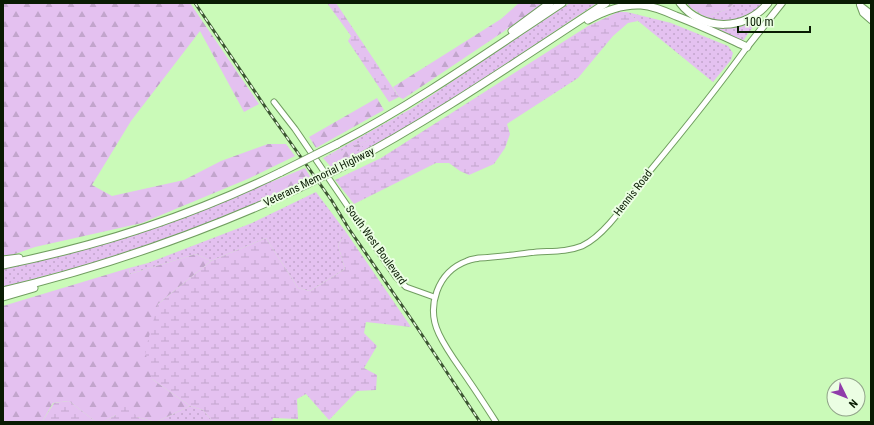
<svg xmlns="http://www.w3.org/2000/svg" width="874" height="425" font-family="'Roboto Condensed',sans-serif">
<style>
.green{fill:url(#green-dots)}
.forest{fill:url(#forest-firs)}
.wetland{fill:url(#wetland-marsh)}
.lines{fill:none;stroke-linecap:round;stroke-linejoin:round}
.minor-casing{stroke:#719e60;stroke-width:7}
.major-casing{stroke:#719e60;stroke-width:8}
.highway-casing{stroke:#719e60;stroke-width:9}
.minor{stroke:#fff;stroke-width:5}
.major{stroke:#fff;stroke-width:6}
.highway{stroke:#fff;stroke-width:7}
.rail-casing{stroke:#3c5532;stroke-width:3}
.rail{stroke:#ebfee3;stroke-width:1.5;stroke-dasharray:4.5;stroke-linecap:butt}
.highway-bridge-casing{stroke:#719e60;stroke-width:9;stroke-linecap:butt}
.highway-bridge{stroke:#fff;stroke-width:7}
.labels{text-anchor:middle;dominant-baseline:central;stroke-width:4;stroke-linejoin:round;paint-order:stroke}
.street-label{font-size:11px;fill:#091b03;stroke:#ebfee3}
</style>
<defs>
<pattern id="green-dots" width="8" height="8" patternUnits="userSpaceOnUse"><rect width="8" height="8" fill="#e4c1f0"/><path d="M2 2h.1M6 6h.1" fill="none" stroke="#c2a5cc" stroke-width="1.8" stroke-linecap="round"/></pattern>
<pattern id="forest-firs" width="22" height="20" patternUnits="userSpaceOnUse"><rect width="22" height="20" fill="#e4c1f0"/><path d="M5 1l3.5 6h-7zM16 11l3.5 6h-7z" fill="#c2a5cc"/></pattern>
<pattern id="wetland-marsh" width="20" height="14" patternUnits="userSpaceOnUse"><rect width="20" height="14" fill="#e4c1f0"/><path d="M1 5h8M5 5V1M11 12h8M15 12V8" fill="none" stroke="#c2a5cc"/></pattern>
</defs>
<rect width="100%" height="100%" fill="#cafab8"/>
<g class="green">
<path d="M570,3H597C510,61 425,120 332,168L372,139L323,158L414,107Z"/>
<path d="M734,3H764L762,6C738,20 733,27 705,17L728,9Z"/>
<path d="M627,12L671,23L728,46L733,53L731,60L713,82Z"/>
<path d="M762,14L743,41L714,27H741Z"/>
<path d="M271,181L276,195L271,199L131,253L3,287V268L44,260L146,230Z"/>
<path d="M316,192L346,232L338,245L345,269L310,291L298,288L266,238L211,261L196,254L130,274L129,268L148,263L252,223Z"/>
<path d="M190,406L203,410L213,422H156Z"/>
</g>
<g class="forest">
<path d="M3,3H190L259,104L244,112L200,31L131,121L92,185L112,196L184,180L221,161L268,144H286L295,156L250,178L142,223L35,247L12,255H3Z"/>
<path d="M519,3H544L503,32L403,99L399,97L393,87L501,19Z"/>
<path d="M687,3H734L728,9L705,17L691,8Z"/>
<path d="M377,98L384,110L316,148L309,137Z"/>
<path d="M374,138L332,168L323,158Z"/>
<path d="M305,168L311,178L276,195L271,182Z"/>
<path d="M196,254L211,261L158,304L152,379L190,406L156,422L137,417L116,415L103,422H96L69,401L53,403L42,422H3V306L129,268L130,274Z"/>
</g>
<g class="wetland">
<path d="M327,3H336L399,97L389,102L348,41L351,36Z"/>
<path d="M618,12H627L638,21L628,23L613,36L578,78L507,124L510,134L505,148L494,164L469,175L460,171L449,163H436L354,204L335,180L381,158L588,26Z"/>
<path d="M346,232L411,327L366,322L364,333L377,346L364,368L377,375L376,390L357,391L329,420L306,394L297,399L298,419L273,418L272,422H213L203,410L190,406L152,379L145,351L158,304L211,261L266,238L298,288L310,291L345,269L338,245Z"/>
<path d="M125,399L137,417L156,422H103L116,415Z"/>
<path d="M69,401L96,422H42L54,403Z"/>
</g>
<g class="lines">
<g class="minor-casing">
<g id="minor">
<path d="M274,102L295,129L396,277L406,287L434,297"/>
<path d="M496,422C487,408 478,394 469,381C459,366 447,351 439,334C426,307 437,272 467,261C471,259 475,259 479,258C499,257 518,254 537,252C553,251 567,252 582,246C608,234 631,194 649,172C683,131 716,90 747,47"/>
</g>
</g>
<g class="major-casing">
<g id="major">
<path d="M860,5L863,13L871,20"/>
<path d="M862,7L871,14"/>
<path d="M747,47L782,3"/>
</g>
</g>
<g class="highway-casing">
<g id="highway">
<path d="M680,3C702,32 746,31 768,3"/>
<path d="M588,20C604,11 623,4 641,5C653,6 665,11 676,16C700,25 723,36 747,47"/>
<path d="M512,31L550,3"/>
<path d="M337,144C416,103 488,52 562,3"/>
<path d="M344,166C435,118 520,59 606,3"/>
<path d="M3,260L19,258"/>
<path d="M3,265C98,246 193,215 281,172"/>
<path d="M3,291C104,267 201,233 295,190"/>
<path d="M3,297L34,288"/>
</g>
</g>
<use href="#minor" class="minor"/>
<use href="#major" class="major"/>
<use href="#highway" class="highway"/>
<g class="rail-casing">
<path id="rail" d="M195,3L266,108L332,201L349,229L412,320L480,422"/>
</g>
<use href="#rail" class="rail"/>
<g class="highway-bridge-casing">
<g id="highway-bridge">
<path d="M281,172L337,144"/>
<path d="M295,190L344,166"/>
</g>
</g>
<use href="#highway-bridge" class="highway-bridge"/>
</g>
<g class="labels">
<g class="street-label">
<text transform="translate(319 177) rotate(-26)">Veterans Memorial Highway</text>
<text transform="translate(633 193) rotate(-52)">Hennis Road</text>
<text transform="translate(376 245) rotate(54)">South West Boulevard</text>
</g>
</g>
<rect width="874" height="425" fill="none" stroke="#091b03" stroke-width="8"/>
<g transform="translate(846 397) rotate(133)"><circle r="19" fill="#ebfee3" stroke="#91a389"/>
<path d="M0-3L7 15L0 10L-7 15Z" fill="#903caa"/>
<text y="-6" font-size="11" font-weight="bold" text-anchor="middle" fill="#091b03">N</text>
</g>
<path d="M738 26v6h72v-6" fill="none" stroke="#091b03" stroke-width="2"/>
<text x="744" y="26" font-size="12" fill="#091b03" stroke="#ebfee3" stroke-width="3" paint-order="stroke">100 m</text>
</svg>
